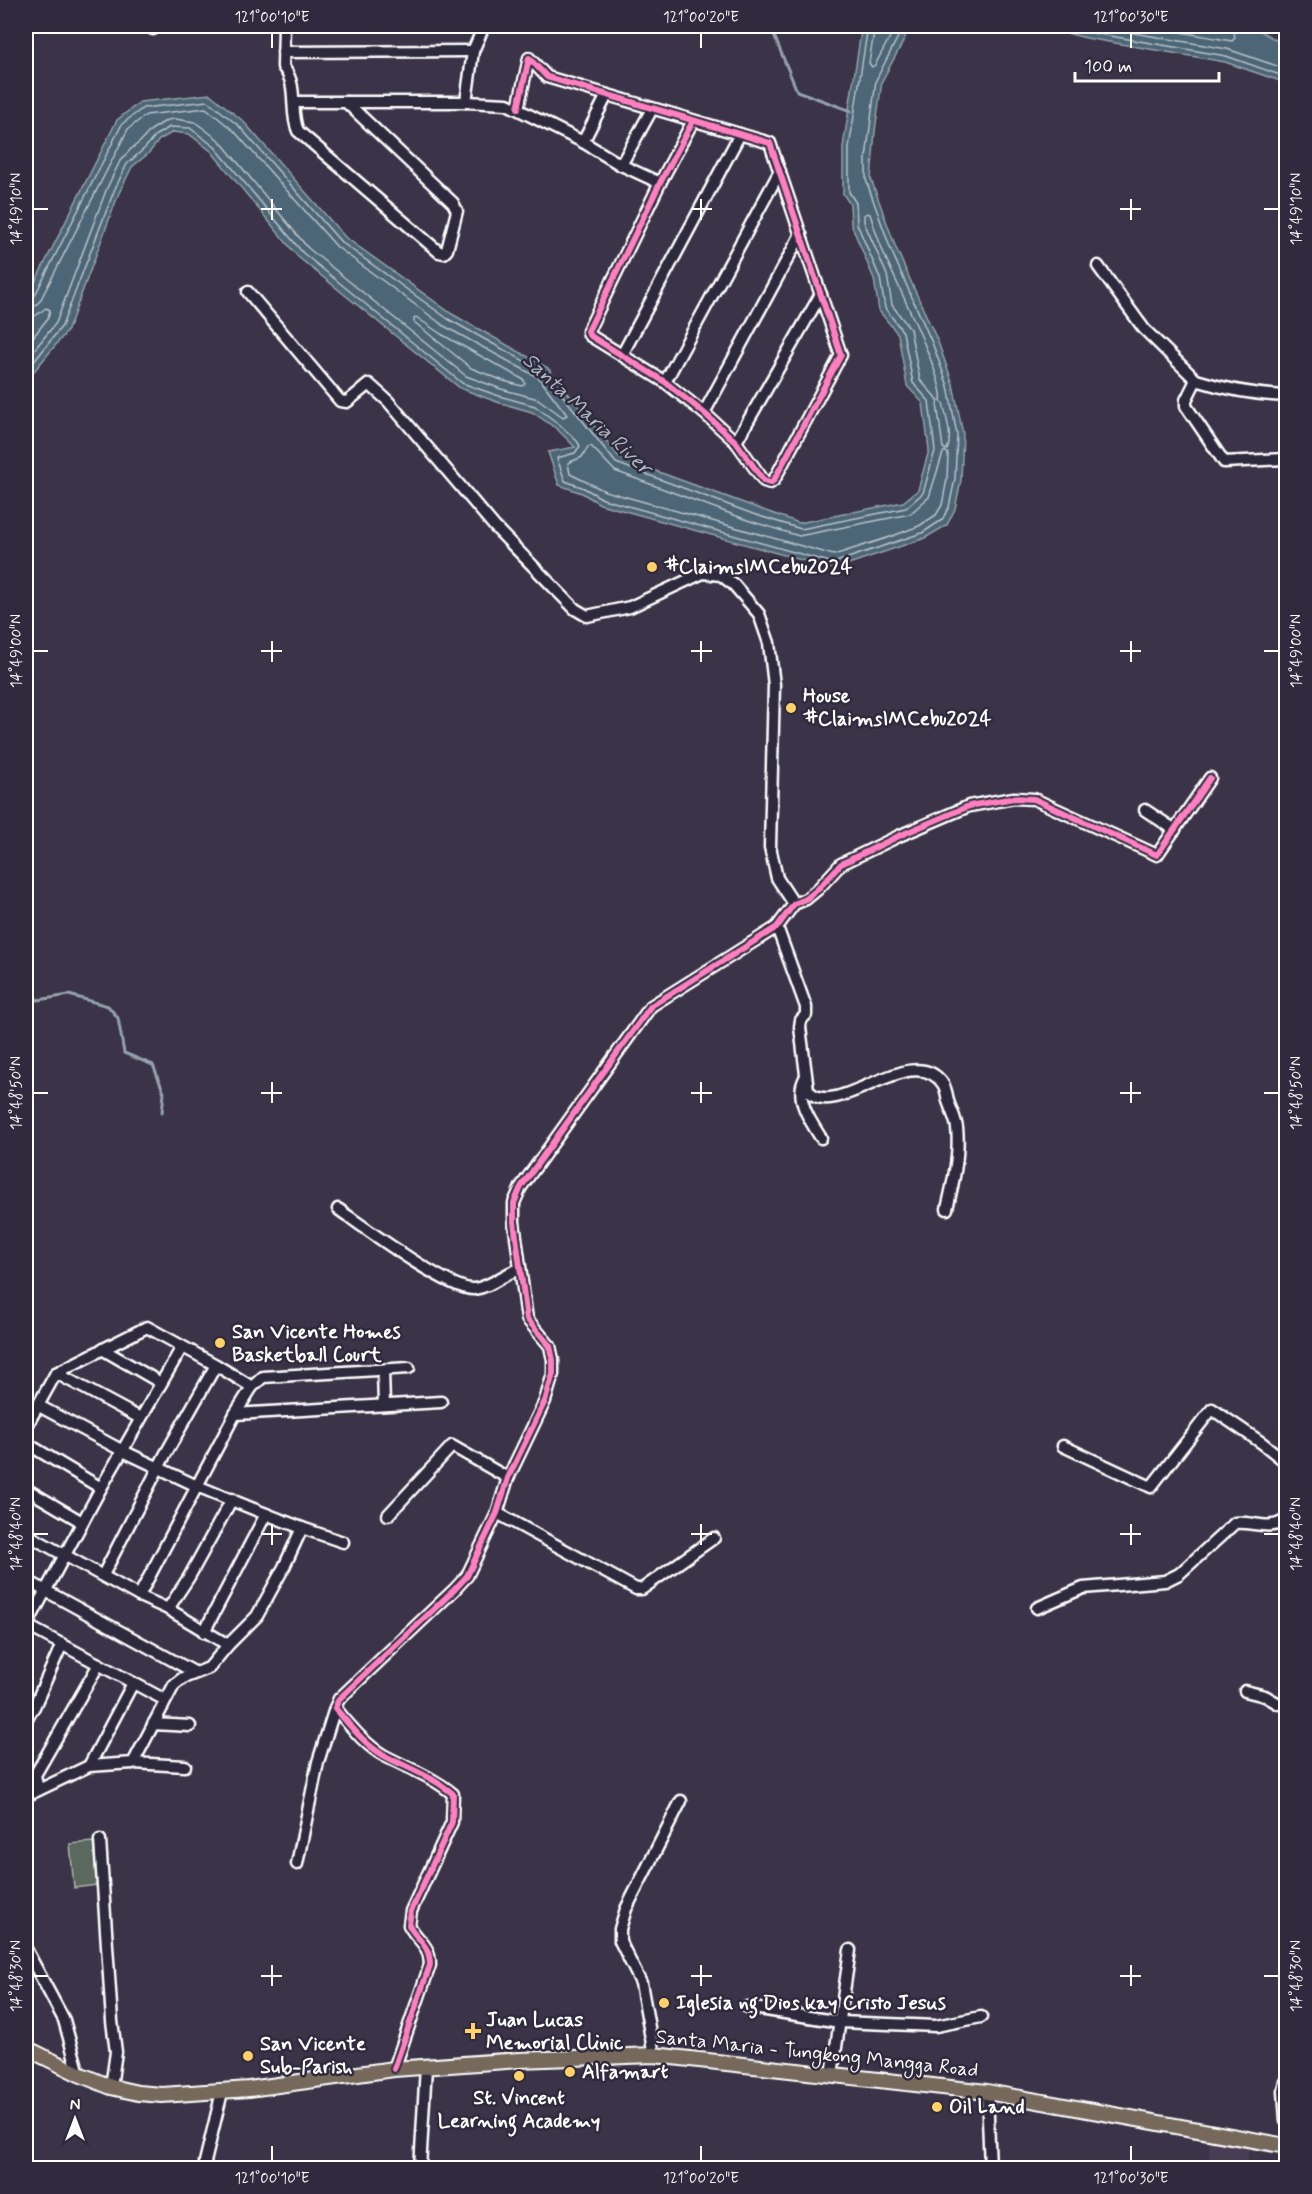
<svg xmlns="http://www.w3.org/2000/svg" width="1312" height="2194" font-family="Mynerve,sans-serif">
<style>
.built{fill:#493e53}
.green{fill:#5a685d;stroke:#acb4ae;stroke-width:1.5}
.water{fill:#4d6677;stroke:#94a3ad;stroke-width:1.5}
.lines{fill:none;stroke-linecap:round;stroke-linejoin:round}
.shore{stroke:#b8c2c9;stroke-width:1.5}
.stream{stroke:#94a3ad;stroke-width:3}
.minor-casing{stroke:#fff;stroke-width:15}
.major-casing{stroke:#fff;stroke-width:18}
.minor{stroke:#2f2a3d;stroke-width:10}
.major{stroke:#76695c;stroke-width:14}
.cycleway-casing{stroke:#2f2a3d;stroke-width:10}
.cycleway{stroke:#ff80c0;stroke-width:6}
.ticks{fill:none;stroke:#fff;stroke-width:2}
.poi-dot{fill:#ffd166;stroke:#2f2a3d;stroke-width:2}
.labels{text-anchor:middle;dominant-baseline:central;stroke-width:5;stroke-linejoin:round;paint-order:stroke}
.poi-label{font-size:20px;font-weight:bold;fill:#fff;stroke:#2f2a3d;text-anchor:start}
.street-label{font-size:20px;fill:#fff;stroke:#2f2a3d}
.water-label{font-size:21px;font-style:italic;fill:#afbac2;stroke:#2f2a3d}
.neatline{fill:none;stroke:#fff;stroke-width:2}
.ticks-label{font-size:15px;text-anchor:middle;fill:#fff}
</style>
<rect width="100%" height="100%" fill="#3b3347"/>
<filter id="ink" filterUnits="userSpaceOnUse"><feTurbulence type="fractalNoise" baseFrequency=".0167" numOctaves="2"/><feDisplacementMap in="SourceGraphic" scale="12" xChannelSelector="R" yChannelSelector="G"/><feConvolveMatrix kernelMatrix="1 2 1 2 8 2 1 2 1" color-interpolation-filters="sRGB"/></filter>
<g filter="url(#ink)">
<path class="built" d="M1209,2134L1249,2142L1247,2168H1209Z"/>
<path class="green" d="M93,1842L97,1885L74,1888L70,1844Z"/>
<g class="water">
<path d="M862,26H905V38L882,81L875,131L871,179L896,248L938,342L953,384L963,434L961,480L955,509L947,525L925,538L834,569L600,504L582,493L559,485L548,452L575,447L557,429L532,412L497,402L460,388L298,257L211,151L189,134L173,132L159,140L149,153L132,167L119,193L68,330L26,381V300L117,120L140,102L210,94L243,121L345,237L452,314L548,368L620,458L799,523L903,502L918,490L929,450L923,403L907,386L898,334L879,311L874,279L851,224L850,204L843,194V147Z"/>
<path d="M1039,26H1252L1286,46V83L1225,62L1086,38Z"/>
</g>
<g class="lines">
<g class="shore">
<path d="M875,26L869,63L872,67L875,65L891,35L892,26"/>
<path d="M1063,26L1087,32L1226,56L1286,77"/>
<path d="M1093,26L1227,49L1286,69"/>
<path d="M1146,26L1232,41L1235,38L1233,26"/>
<path d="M867,213L870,214C874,227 879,241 884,254C894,278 946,382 941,401L943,403C946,417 953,437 947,450L943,448L937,404L939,401L920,380L910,329L892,305L887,275L864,222V215Z"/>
<path d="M26,301L34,297L122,124L143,108L208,101L239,126L341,242L448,319L544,372L616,463L753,514L801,529L906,508L923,493L935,451L929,401L913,383L903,332L885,308L880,278L857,224L856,203L849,192V148L868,26"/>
<path d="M26,308L34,307L40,301L128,129L146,115L206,108L234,131L337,247L444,326L539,378L567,415L563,417L538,399L501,389L466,376L308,248L220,141L195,122L175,119L167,120L151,130L140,142L131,149L120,161L107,188L56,323L26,360"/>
<path d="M26,317L35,316L46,308L50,310L48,318L26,346"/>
<path d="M416,317L441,334L524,380L525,384L522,386L504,381L471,368L414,322V319Z"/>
<path d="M26,372L62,326L114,191L127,164L145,148L156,135L170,127L190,128L215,147L303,253L462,383L499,396L535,406L560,425L577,441L580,446L575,453L557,458L565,481L584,488L603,499L833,563L922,533L942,520L949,507L955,479L957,435L948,386L933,345L891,250L866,180V158L876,80L898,37L899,26"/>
<path d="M591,446L615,471L750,521L799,536L910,514L929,497L943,453L945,451L948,454L947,479L942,505L936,515L919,526L890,537L834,555L605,491L570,474L568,463L582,457L588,447Z"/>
</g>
<g class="stream">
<path d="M774,26L773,33L797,91L851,111"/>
<path d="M26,991L38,1000L69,995L108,1006L118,1018L124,1053L153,1065L164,1093L162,1112"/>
</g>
<g class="minor-casing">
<g id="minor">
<path d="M153,26V29"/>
<path d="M284,26L283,67C299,85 289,112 298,131L439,252L444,253L447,250L457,211L453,203L346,102"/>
<path d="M283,52L473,51"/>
<path d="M295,102H466L507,104L583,142L621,165L660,183"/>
<path d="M466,102L473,51L484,26"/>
<path d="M518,108L529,58L547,77L770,143L841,355L774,480L770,483L764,481L736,442L704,413L665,382L589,335L588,331L660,183L693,121"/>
<path d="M583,142L607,95"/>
<path d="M621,165L652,109"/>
<path d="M1098,266L1144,329L1196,380L1186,400V406L1224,462L1286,459"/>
<path d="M248,292L340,401L347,402L369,384L388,401L495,527L575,609L587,616L630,607L703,573L721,575L734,585L759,614L769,643L774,685L770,847L777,878L794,904"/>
<path d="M622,355L740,134"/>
<path d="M1196,380C1225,389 1256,395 1286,396"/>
<path d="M665,382L780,171"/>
<path d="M704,413L801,234"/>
<path d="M736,442L821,294"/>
<path d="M1145,810L1175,830"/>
<path d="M777,927L806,1007V1015L801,1020L800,1027L808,1090C834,1124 913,1038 943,1084C946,1088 947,1096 948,1101C951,1110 956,1119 957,1128C960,1154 953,1184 947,1209"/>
<path d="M805,1078C794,1098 810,1121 821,1138"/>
<path d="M338,1209C361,1225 449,1291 474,1289C492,1287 504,1273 520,1269"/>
<path d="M102,1349L161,1383"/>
<path d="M383,1370L384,1405"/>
<path d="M56,1373L140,1418"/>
<path d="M252,1387L263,1377L409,1368"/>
<path d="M39,1406L123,1451L197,1486L266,1514L204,1632"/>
<path d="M235,1414L441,1402"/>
<path d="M26,1427L56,1373L147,1327L216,1365L252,1387L235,1414L139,1596"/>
<path d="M26,1443L101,1488"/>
<path d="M1063,1446L1151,1487L1212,1409L1262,1443L1286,1462"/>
<path d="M26,1489L82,1522"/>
<path d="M497,1513L636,1589H642L714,1538"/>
<path d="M266,1514L302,1528L343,1542"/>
<path d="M388,1515L452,1446L508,1478"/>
<path d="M26,1534L139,1596L168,1609L228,1645"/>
<path d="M103,1575L165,1455L216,1365"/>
<path d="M26,1580L194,1672"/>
<path d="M1037,1608L1083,1588L1165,1581L1179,1574L1235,1523C1253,1521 1272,1532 1286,1519"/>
<path d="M168,1609L189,1577L232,1499"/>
<path d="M26,1625L165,1700"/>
<path d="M26,1627L101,1488L182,1347"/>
<path d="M1245,1691L1265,1696L1279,1704H1286"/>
<path d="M26,1720L34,1707L62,1644"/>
<path d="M153,1724L190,1726"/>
<path d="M133,1763L185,1766"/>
<path d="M89,1766L133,1683"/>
<path d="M38,1790L35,1775L99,1664"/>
<path d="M26,1796L89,1766L133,1763L174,1685L183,1678L209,1668L228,1645L257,1616L284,1567L302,1528"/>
<path d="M100,1840L112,2021L116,2052L111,2087"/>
<path d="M297,1864L318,1762L335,1708"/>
<path d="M26,1949L64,2020L79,2074"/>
<path d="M747,2007L840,2022L936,2026L981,2017"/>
<path d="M654,2055L641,1983L620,1941V1929L626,1909L681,1801"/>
<path d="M394,2069L430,1965C430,1944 418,1942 409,1925L411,1911L452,1822L453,1794C432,1776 407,1768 383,1755C364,1744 349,1724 335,1708L339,1699L454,1590L467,1576L497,1513L508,1478L545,1401L553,1374V1360L550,1346L527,1319L514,1222V1203L521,1187L651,1006L777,927L794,904L806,899L818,889L841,864L901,835L969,806L1014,798L1034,799L1157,855L1210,778"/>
<path d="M832,2075L850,1950"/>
<path d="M1286,2082L1284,2091L1286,2121"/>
<path d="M987,2092L990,2168"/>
<path d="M205,2168V2162L222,2092"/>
<path d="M420,2168L426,2067"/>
</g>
</g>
<g class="major-casing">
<path id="major" d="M26,2048L79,2074L111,2087L138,2093L162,2095L249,2089L394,2069L519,2060L654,2055L987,2092L1286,2146"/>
</g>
<use href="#minor" class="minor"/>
<use href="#major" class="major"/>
<g class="cycleway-casing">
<g id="cycleway">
<path d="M518,108L529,58L547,77L770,143L841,355L774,480L770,483L764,481L736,442L704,413L665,382L589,335L588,331L660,183L693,121"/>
<path d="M394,2069L430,1965C430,1944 418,1942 409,1925L411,1911L452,1822L453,1794C432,1776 407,1768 383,1755C364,1744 349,1724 335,1708L339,1699L454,1590L467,1576L497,1513L508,1478L545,1401L553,1374V1360L550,1346L527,1319L514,1222V1203L521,1187L651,1006L777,927L794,904L806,899L818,889L841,864L901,835L969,806L1014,798L1034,799L1157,855L1210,778"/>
</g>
</g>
<use href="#cycleway" class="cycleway"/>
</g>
</g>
<path class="ticks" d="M272,33V48M701,33V48M1131,33V48M272,199V220M701,199V220M1131,199V220M33,209H48M261,209H282M691,209H712M1120,209H1141M1264,209H1279M272,641V662M701,641V662M1131,641V662M33,651H48M261,651H282M691,651H712M1120,651H1141M1264,651H1279M272,1082V1103M701,1082V1103M1131,1082V1103M33,1093H48M261,1093H282M691,1093H712M1120,1093H1141M1264,1093H1279M272,1524V1545M701,1524V1545M1131,1524V1545M33,1534H48M261,1534H282M691,1534H712M1120,1534H1141M1264,1534H1279M272,1965V1986M701,1965V1986M1131,1965V1986M33,1976H48M261,1976H282M691,1976H712M1120,1976H1141M1264,1976H1279M272,2146V2161M701,2146V2161M1131,2146V2161"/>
<g class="poi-dot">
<circle cx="652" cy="567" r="6"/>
<circle cx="791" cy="708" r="6"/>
<circle cx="220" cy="1343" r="6"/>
<circle cx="664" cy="2003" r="6"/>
<path d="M470 2022h6v6h6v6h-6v6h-6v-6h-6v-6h6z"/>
<circle cx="248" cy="2056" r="6"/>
<circle cx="570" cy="2072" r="6"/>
<circle cx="519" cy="2076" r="6"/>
<circle cx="937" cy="2107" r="6"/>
</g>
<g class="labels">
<g class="poi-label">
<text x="664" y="567">#ClaimsIMCebu2024</text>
<text x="803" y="696">House<tspan x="803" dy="23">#ClaimsIMCebu2024</tspan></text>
<text x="232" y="1332">San Vicente Homes<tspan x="232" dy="23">Basketball Court</tspan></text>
<text x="676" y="2003">Iglesia ng Dios kay Cristo Jesus</text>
<text x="486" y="2020">Juan Lucas<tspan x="486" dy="23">Memorial Clinic</tspan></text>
<text x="260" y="2044">San Vicente<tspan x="260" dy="23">Sub-Parish</tspan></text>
<text x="582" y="2072">Alfamart</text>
<text x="519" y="2098" text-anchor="middle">St. Vincent<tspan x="519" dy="23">Learning Academy</tspan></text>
<text x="949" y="2107">Oil Land</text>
</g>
<g class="street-label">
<text transform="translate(817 2054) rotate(6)">Santa Maria - Tungkong Mangga Road</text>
</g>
<g class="water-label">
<text transform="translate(587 414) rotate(43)">Santa Maria River</text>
</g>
</g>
<rect width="1312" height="2194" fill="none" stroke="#2f2a3d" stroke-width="66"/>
<g transform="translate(75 2119)" stroke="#2f2a3d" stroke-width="4.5" paint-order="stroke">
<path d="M0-4.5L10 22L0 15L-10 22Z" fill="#ffffff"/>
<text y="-9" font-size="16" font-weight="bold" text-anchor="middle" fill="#ffffff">N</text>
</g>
<path d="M1075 72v9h144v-9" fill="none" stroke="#ffffff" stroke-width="3"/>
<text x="1084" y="72" font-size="18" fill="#ffffff" stroke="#2f2a3d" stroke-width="4.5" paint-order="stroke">100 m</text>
<rect x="33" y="33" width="1246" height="2128" class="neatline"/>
<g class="ticks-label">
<text x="272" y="22">121°00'10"E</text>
<text x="701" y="22">121°00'20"E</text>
<text x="1131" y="22">121°00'30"E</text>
<text transform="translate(16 209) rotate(-90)" y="5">14°49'10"N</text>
<text transform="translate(1296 209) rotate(-90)" y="5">14°49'10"N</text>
<text transform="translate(16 651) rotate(-90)" y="5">14°49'00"N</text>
<text transform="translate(1296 651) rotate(-90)" y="5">14°49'00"N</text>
<text transform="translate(16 1093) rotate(-90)" y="5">14°48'50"N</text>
<text transform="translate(1296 1093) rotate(-90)" y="5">14°48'50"N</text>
<text transform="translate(16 1534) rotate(-90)" y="5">14°48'40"N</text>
<text transform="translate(1296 1534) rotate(-90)" y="5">14°48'40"N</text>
<text transform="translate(16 1976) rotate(-90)" y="5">14°48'30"N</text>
<text transform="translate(1296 1976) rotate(-90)" y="5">14°48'30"N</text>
<text x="272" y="2183">121°00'10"E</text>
<text x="701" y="2183">121°00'20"E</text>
<text x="1131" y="2183">121°00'30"E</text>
</g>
</svg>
